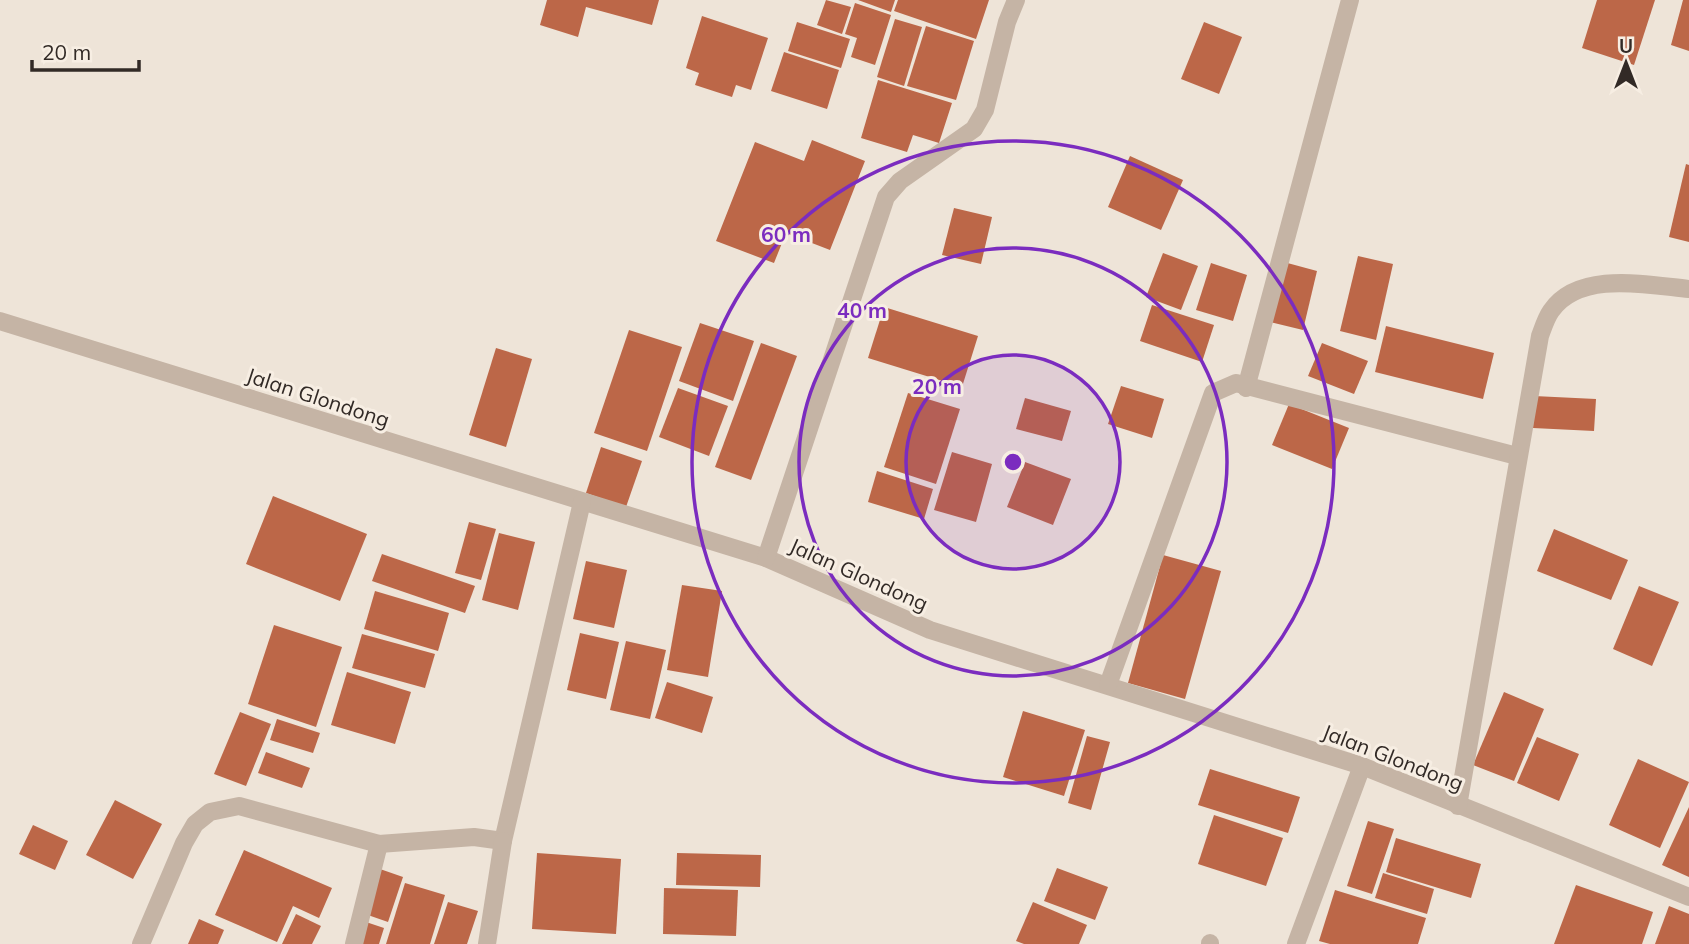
<svg xmlns="http://www.w3.org/2000/svg" width="1689" height="944" font-family="Mulish,sans-serif">
<style>
.building{fill:#bc6748}
.lines{fill:none;stroke-linecap:round;stroke-linejoin:round}
.street{stroke:#c5b4a5;stroke-width:18}
.ring{fill:none;stroke:#7b2cbf;stroke-width:3.5}
.labels{text-anchor:middle;dominant-baseline:central;stroke-width:6;stroke-linejoin:round;paint-order:stroke}
.street-label{font-size:21px;fill:#322a26;stroke:#f7eee3}
.centre{fill:#7b2cbf;stroke:#f7eee3;stroke-width:3.5}
.ring-label{font-size:21px;text-anchor:middle;font-weight:bold;fill:#7b2cbf;stroke:#f7eee3;stroke-width:6;stroke-linejoin:round;paint-order:stroke}
</style>
<rect width="100%" height="100%" fill="#eee4d8"/>
<g class="building">
<path d="M547,0H659L652,25L586,7L578,37L540,25Z"/>
<path d="M826,0L851,7L842,34L817,25Z"/>
<path d="M858,0H895L891,12Z"/>
<path d="M898,0H989L976,39L894,11Z"/>
<path d="M1597,0H1655L1634,65L1582,48Z"/>
<path d="M1683,0H1689V51L1671,45Z"/>
<path d="M855,3L891,15L875,65L851,57L857,38L845,34Z"/>
<path d="M702,16L768,38L751,90L736,85L732,97L695,85L699,73L686,68Z"/>
<path d="M895,19L922,27L904,86L877,77Z"/>
<path d="M797,22L850,39L841,68L788,51Z"/>
<path d="M1204,22L1242,37L1219,94L1181,79Z"/>
<path d="M926,26L974,41L956,100L907,86Z"/>
<path d="M784,52L839,70L827,109L771,91Z"/>
<path d="M878,80L952,103L939,143L913,135L907,152L861,138Z"/>
<path d="M812,140L865,161L830,250L786,233L774,263L716,241L755,142L804,161Z"/>
<path d="M1130,156L1183,180L1161,230L1108,207Z"/>
<path d="M1686,164L1689,165V242L1669,237Z"/>
<path d="M954,208L992,217L981,264L942,255Z"/>
<path d="M1163,253L1198,266L1181,310L1146,297Z"/>
<path d="M1358,256L1393,264L1376,340L1340,331Z"/>
<path d="M1280,261L1317,271L1303,330L1266,321Z"/>
<path d="M1211,263L1247,275L1233,321L1196,310Z"/>
<path d="M1152,305L1214,325L1202,362L1140,341Z"/>
<path d="M884,307L978,336L962,387L868,358Z"/>
<path d="M700,323L754,341L733,401L679,381Z"/>
<path d="M1386,326L1494,353L1483,399L1375,372Z"/>
<path d="M629,330L682,347L647,451L594,433Z"/>
<path d="M761,343L797,356L751,480L715,467Z"/>
<path d="M1322,343L1368,361L1354,394L1308,376Z"/>
<path d="M496,348L532,359L506,447L469,435Z"/>
<path d="M1121,386L1164,399L1152,438L1108,424Z"/>
<path d="M678,388L728,406L709,456L659,437Z"/>
<path d="M908,393L960,409L936,484L884,467Z"/>
<path d="M1534,396L1596,399L1594,431L1533,428Z"/>
<path d="M1025,398L1071,411L1062,441L1016,429Z"/>
<path d="M1289,404L1349,428L1332,469L1272,445Z"/>
<path d="M601,447L642,461L626,507L586,493Z"/>
<path d="M952,452L992,464L976,522L934,510Z"/>
<path d="M1025,462L1071,479L1053,525L1007,507Z"/>
<path d="M877,471L933,489L924,519L868,502Z"/>
<path d="M273,496L367,534L340,601L246,564Z"/>
<path d="M469,522L496,529L481,580L455,573Z"/>
<path d="M1554,529L1628,560L1611,600L1537,571Z"/>
<path d="M499,533L535,542L518,610L482,600Z"/>
<path d="M382,554L475,586L465,613L372,581Z"/>
<path d="M1163,555L1221,571L1185,699L1128,683Z"/>
<path d="M586,561L627,570L614,628L573,619Z"/>
<path d="M682,585L722,591L708,677L667,670Z"/>
<path d="M1639,586L1679,602L1652,666L1613,649Z"/>
<path d="M375,591L449,613L438,651L364,629Z"/>
<path d="M274,625L342,647L316,727L248,704Z"/>
<path d="M580,633L619,642L606,699L567,690Z"/>
<path d="M362,634L435,654L425,688L352,668Z"/>
<path d="M626,641L666,650L650,719L610,710Z"/>
<path d="M347,672L411,692L395,744L331,725Z"/>
<path d="M667,682L713,697L702,733L655,718Z"/>
<path d="M1504,692L1544,709L1514,781L1473,765Z"/>
<path d="M1023,711L1085,730L1064,796L1003,777Z"/>
<path d="M240,712L271,724L246,786L214,774Z"/>
<path d="M277,719L320,733L313,753L270,740Z"/>
<path d="M1087,736L1110,742L1091,810L1068,803Z"/>
<path d="M1537,737L1579,754L1559,801L1517,783Z"/>
<path d="M266,752L310,768L302,788L258,773Z"/>
<path d="M1638,759L1689,782L1660,848L1609,825Z"/>
<path d="M1210,769L1300,797L1288,833L1198,805Z"/>
<path d="M115,800L162,824L133,879L86,855Z"/>
<path d="M1689,807V877L1662,865Z"/>
<path d="M1214,815L1283,838L1266,886L1198,864Z"/>
<path d="M1368,821L1394,829L1372,894L1347,886Z"/>
<path d="M33,825L68,841L55,870L19,854Z"/>
<path d="M1396,838L1481,864L1471,898L1386,872Z"/>
<path d="M244,850L332,888L319,918L293,906L277,942L215,915Z"/>
<path d="M537,853L621,859L616,934L532,929Z"/>
<path d="M677,853L761,855L760,887L676,885Z"/>
<path d="M1057,868L1108,887L1095,920L1044,901Z"/>
<path d="M380,869L403,877L388,922L365,914Z"/>
<path d="M1383,873L1434,889L1427,914L1375,898Z"/>
<path d="M405,883L445,895L430,944H386Z"/>
<path d="M1576,885L1653,912L1642,944H1554Z"/>
<path d="M664,888L738,890L736,936L663,934Z"/>
<path d="M1335,890L1426,918L1418,944H1330L1319,941Z"/>
<path d="M448,902L478,911L467,944H434Z"/>
<path d="M1033,902L1087,925L1079,944H1024L1016,941Z"/>
<path d="M1669,906L1689,914V944H1655Z"/>
<path d="M296,914L321,926L312,944H282Z"/>
<path d="M199,919L224,930L218,944H188Z"/>
<path d="M366,922L384,928L379,944H360Z"/>
</g>
<g class="lines">
<g class="street">
<path d="M0,321L766,558L930,630L1362,766L1689,897"/>
<path d="M1246,388L1350,0"/>
<path d="M766,558L886,197L900,181L974,129L985,110L1007,22L1016,0"/>
<path d="M1108,685L1213,393L1236,383L1517,456"/>
<path d="M1458,806L1540,336C1543,328 1546,318 1551,311C1579,270 1648,285 1689,289"/>
<path d="M141,944L184,843L195,824L210,812L239,806L379,844L474,837L503,841L582,502"/>
<path d="M354,944L379,844"/>
<path d="M487,944L503,841"/>
<path d="M1210,944V943"/>
<path d="M1296,944L1362,766"/>
</g>
</g>
<circle cx="1013" cy="462" r="107" fill="#7b2cbf" fill-opacity=".12"/>
<g class="ring">
<circle cx="1013" cy="462" r="107"/>
<circle cx="1013" cy="462" r="214"/>
<circle cx="1013" cy="462" r="321"/>
</g>
<g class="labels">
<g class="street-label">
<text transform="translate(318 397) rotate(18)">Jalan Glondong</text>
<text transform="translate(859 574) rotate(24)">Jalan Glondong</text>
<text transform="translate(1393 757) rotate(21)">Jalan Glondong</text>
</g>
</g>
<circle cx="1013" cy="462" r="10" class="centre"/>
<g class="ring-label">
<text x="786" y="242">60 m</text>
<text x="862" y="318">40 m</text>
<text x="937" y="394">20 m</text>
</g>
<g transform="translate(1626 63)" stroke="#f7eee3" stroke-width="5" paint-order="stroke">
<path d="M0-5L12 26L0 18L-12 26Z" fill="#322a26"/>
<text y="-10" font-size="19" font-weight="bold" text-anchor="middle" fill="#322a26">U</text>
</g>
<path d="M32 60v10h107v-10" fill="none" stroke="#322a26" stroke-width="3.5"/>
<text x="42" y="60" font-size="21" fill="#322a26" stroke="#f7eee3" stroke-width="5" paint-order="stroke">20 m</text>
</svg>
